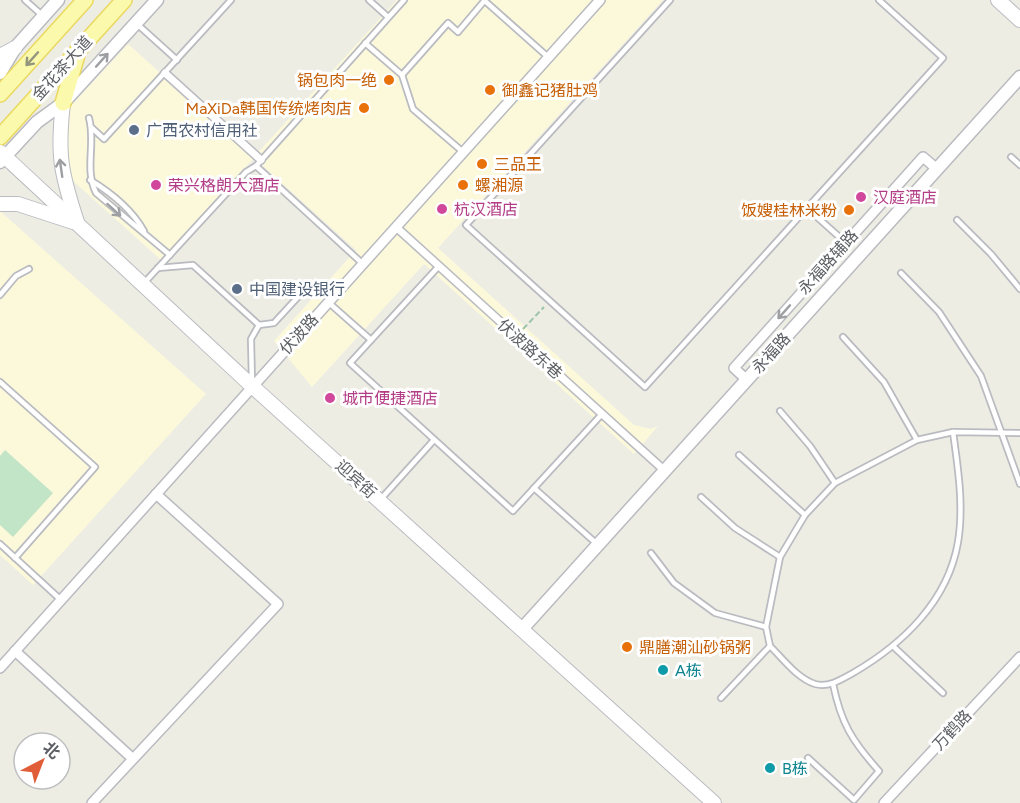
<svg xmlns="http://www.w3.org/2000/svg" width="1020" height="803" font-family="Figtree,'Noto Sans SC',sans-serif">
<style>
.commercial{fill:#fcf9db}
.pitch{fill:#c2e4c7}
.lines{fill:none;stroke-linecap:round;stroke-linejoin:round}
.service-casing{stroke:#b9bbc0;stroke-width:8}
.pedestrian-casing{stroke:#b9bbc0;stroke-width:10}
.minor-casing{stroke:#b9bbc0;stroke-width:12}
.tertiary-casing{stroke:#b9bbc0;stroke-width:15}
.secondary-casing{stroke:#babcc2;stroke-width:16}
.primary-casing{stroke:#ead861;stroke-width:18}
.path{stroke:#9cc4ad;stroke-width:2;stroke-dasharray:6 3;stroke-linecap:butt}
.service{stroke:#fff;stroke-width:4.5}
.pedestrian{stroke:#fff;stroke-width:7}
.minor{stroke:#fff;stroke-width:9}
.tertiary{stroke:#fff;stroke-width:12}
.secondary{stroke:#fff;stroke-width:14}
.primary{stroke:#fbf9ac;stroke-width:15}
.oneway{stroke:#94957d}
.oneway2{stroke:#9d9fa2}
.food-dot{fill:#e8710a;stroke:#fff;stroke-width:2}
.service-dot{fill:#5c6f8a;stroke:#fff;stroke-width:2}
.hotel-dot{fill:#d1479c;stroke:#fff;stroke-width:2}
.culture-dot{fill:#0f9aa8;stroke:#fff;stroke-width:2}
.labels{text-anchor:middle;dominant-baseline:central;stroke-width:6;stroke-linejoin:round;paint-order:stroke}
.street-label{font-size:16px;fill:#5c5f64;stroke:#fff}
.food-label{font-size:16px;fill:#c56008;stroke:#fff;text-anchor:start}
.service-label{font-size:16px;fill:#4e5e75;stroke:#fff;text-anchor:start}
.hotel-label{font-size:16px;fill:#b23c85;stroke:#fff;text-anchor:start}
.culture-label{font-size:16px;fill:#0d838f;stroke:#fff;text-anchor:start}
</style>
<rect width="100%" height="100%" fill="#eeede4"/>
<g class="commercial">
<path d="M397,0H663L438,248L634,425L651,429L658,426L634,454L424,264L312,387L274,341L356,250L254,158L161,260L72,180L63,145L69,108L128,44L254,157Z"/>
<path d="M0,211L206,394L33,585L0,555Z"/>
</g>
<path class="pitch" d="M5,450L53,493L13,537L0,525V456Z"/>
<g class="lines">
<g class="service-casing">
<g id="service">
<path d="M25,0L43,16"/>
<path d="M369,0L388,17"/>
<path d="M670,0L466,225L645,387L943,58L879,0"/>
<path d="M485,1L548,57"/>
<path d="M136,23L177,60"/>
<path d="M365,43L402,75L413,109L463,152"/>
<path d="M402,75L448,23L458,32L485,0"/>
<path d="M89,118C96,143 84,169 96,193L170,255"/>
<path d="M92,128L104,139L231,0"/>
<path d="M1011,157L1020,165"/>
<path d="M256,166L363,264"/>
<path d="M90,180C110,192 132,210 144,231"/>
<path d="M807,208L846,243"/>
<path d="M957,220L991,254L1020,289"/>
<path d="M439,266L350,363L513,511L602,414"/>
<path d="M158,268L193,265L259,325L274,323L309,285"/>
<path d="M901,273L939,312L981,376L1020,484"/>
<path d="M145,282L246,172L256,166L404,0"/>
<path d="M0,295L16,276L29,269"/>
<path d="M328,302L371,340"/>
<path d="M843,337L884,382L917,440"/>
<path d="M0,382L95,467L15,558"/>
<path d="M252,383L251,339L259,325"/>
<path d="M780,411L810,446L835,483"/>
<path d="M739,455L805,515"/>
<path d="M534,488L597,544"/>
<path d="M701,497L735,528L780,557"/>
<path d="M380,500L434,440"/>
<path d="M0,544L61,600"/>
<path d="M651,553L674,583L715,613L766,627"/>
<path d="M770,646C783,659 797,678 815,684C829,688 842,679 853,673C903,644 948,601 958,542C964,506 958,468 953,432"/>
<path d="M895,648L943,693"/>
<path d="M721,698L770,646L766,627L780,557L805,515L835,483L917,440L953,432L1020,433"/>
<path d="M808,758L854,800L879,771C852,741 841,723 833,684"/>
</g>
</g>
<g class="pedestrian-casing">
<g id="pedestrian">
<path d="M165,73L261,160"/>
<path d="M396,227L665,471"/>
</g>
</g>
<g class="minor-casing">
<g id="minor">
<path d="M747,380L734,368L923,157L937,169"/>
<path d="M15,651L132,758"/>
<path d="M0,668L600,0"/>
<path d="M92,803L278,604L156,494"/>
<path d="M884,803L1020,657"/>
</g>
</g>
<g class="tertiary-casing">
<g id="tertiary">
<path d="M0,73L15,48L58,0"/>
<path d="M0,162L37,122L63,103L157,0"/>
<path d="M522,629L1020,77"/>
</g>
</g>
<g class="secondary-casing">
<g id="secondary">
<path d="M998,0L1020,20"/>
<path d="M0,56L15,48"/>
<path d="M63,103C57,155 61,173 77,222"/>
<path d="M0,152L252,386L714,803"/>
<path d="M0,204H18L73,222"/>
</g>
</g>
<g class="primary-casing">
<g id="primary">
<path d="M0,94L85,0"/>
<path d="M63,103L77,55"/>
<path d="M0,137L124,0"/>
</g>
</g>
<path class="path" d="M523,329L544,307"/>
<use href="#service" class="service"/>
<use href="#pedestrian" class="pedestrian"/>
<use href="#minor" class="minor"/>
<use href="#tertiary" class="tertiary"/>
<use href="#secondary" class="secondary"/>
<use href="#primary" class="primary"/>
</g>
<defs><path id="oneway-shaft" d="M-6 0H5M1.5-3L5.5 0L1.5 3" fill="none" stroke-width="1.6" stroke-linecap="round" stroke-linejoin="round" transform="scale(1.5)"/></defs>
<use class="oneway" href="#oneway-shaft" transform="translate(32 59) rotate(132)"/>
<g class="oneway2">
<use href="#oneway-shaft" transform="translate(102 60) rotate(-48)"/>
<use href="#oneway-shaft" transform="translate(61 168) rotate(-98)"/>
<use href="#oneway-shaft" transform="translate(114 210) rotate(42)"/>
<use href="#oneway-shaft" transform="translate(784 312) rotate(132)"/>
</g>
<g class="food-dot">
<circle cx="389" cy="80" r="6"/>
<circle cx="490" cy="90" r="6"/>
<circle cx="364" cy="108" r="6"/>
<circle cx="482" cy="164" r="6"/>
<circle cx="463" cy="185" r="6"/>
<circle cx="849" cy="210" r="6"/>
<circle cx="627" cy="647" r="6"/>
</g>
<g class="service-dot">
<circle cx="134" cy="130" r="6"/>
<circle cx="237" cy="289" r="6"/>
</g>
<g class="hotel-dot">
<circle cx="156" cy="185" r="6"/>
<circle cx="861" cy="197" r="6"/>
<circle cx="442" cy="209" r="6"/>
<circle cx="330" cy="398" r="6"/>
</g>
<g class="culture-dot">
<circle cx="663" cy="670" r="6"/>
<circle cx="770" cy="768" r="6"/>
</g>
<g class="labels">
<g class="street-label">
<text transform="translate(62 68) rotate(-48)">金花茶大道</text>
<text transform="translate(828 262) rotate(-48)">永福路辅路</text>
<text transform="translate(299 334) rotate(-48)">伏波路</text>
<text transform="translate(530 349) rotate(42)">伏波路东巷</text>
<text transform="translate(771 353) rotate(-48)">永福路</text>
<text transform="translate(356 479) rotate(42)">迎宾街</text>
<text transform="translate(952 730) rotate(-47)">万鹤路</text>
</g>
<g class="food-label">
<text x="377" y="80" text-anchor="end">锅包肉一绝</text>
<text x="502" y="90">御鑫记猪肚鸡</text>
<text x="352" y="108" text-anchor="end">MaXiDa韩国传统烤肉店</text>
<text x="494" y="164">三品王</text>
<text x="475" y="185">螺湘源</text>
<text x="837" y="210" text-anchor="end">饭嫂桂林米粉</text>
<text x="639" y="647">鼎膳潮汕砂锅粥</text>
</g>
<g class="service-label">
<text x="146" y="130">广西农村信用社</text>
<text x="249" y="289">中国建设银行</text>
</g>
<g class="hotel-label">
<text x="168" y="185">荣兴格朗大酒店</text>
<text x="873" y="197">汉庭酒店</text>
<text x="454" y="209">杭汉酒店</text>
<text x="342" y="398">城市便捷酒店</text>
</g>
<g class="culture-label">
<text x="675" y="670">A栋</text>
<text x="782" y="768">B栋</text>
</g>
</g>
<g transform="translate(42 761) rotate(42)"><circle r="28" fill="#ffffff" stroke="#bebfc1" stroke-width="1.5"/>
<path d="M0-4.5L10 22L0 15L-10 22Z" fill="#e15d38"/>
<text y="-9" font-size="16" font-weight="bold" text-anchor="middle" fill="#5c5f64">北</text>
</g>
</svg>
